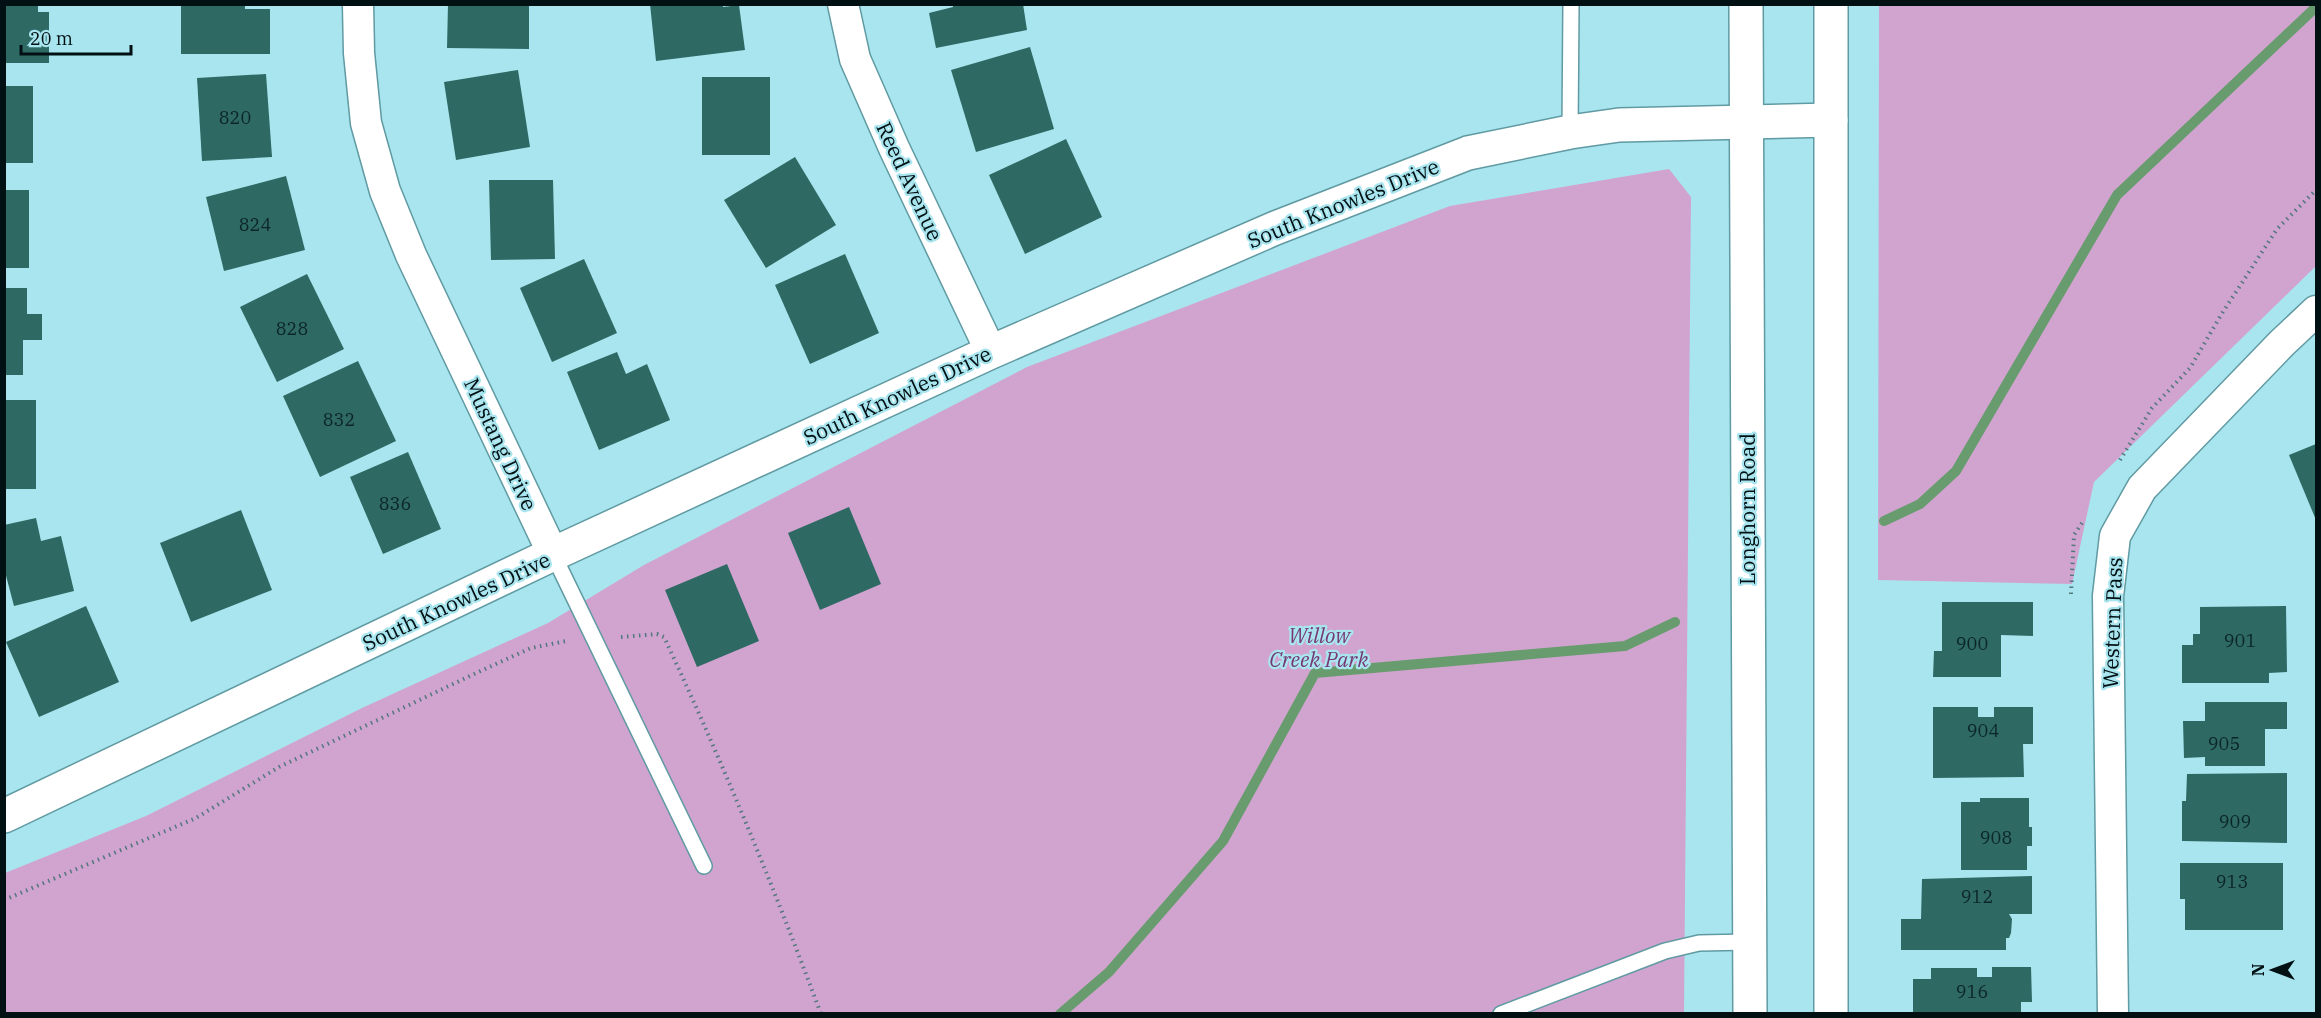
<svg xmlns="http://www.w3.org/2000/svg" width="2321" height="1018" font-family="'IBM Plex Serif',serif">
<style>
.green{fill:#d1a4cf}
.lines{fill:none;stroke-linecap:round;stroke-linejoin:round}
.stream{stroke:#689c6f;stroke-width:10}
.building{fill:#2e6964}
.service-casing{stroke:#609aa2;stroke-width:18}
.minor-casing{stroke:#609aa2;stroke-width:33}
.tertiary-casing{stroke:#609aa2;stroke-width:36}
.secondary-casing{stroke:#609aa2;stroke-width:36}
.path{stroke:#52777d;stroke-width:4;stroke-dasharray:1.5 4.5;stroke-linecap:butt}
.service{stroke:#fff;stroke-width:15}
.minor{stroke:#fff;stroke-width:30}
.tertiary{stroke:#fff;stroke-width:33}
.secondary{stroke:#fff;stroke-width:33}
.labels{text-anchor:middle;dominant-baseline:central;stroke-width:4.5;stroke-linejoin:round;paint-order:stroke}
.number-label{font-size:18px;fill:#0c2627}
.street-label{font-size:21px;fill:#001013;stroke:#a9e5ee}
.park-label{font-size:21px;font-style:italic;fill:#753974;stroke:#a9e5ee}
</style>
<rect width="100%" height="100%" fill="#a9e5ee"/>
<g class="green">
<path d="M1879,5H2316V266L2094,482L2072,584L1878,580Z"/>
<path d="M1669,169L1691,197L1684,1013L5,1014V873L146,816L362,708L548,623L644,565L1027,367L1450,206Z"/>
</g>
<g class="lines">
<g class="stream">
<path d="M1884,521L1920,504L1956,471L2117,195L2316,7"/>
<path d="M1060,1014L1109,972L1223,841L1315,673L1625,646L1675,622"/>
</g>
</g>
<g class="building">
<path d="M4,4H38V12H49V63H4Z"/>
<path d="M181,4H245V9H270V54H181Z"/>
<path d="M448,4H529V49L447,48Z"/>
<path d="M650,4H723V7L739,5L745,50L656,61Z"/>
<path d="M953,4H1023L1027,30L936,48L929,13L953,7Z"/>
<path d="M1030,47L1054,129L976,152L951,70Z"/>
<path d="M518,70L530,147L456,160L444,82Z"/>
<path d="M266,74L272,157L202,161L197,78Z"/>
<rect x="702" y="77" width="68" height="78"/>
<rect x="4" y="86" width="29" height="77"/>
<path d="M1066,139L1102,217L1025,254L989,175Z"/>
<path d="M795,157L836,225L766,268L724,200Z"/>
<path d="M286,176L305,250L224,271L206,197Z"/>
<path d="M489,180H553L555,259L491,260Z"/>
<rect x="4" y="190" width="25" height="78"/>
<path d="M845,254L879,333L810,364L775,285Z"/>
<path d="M584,259L617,333L552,362L520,288Z"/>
<path d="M307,274L344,349L277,382L240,307Z"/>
<path d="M5,288H27V314H42V340H23V375H5Z"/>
<path d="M617,352L626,374L647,364L670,420L599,450L567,372Z"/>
<path d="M358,361L396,441L320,477L283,396Z"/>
<rect x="4" y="400" width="32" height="89"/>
<path d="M2316,444V520L2289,455Z"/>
<path d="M408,452L441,529L383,554L350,477Z"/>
<path d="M849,507L881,584L820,610L788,533Z"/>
<path d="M241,510L272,590L191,622L160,543Z"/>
<path d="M36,518L41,541L61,536L74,591L14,606L4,568V525Z"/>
<path d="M727,564L759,641L697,667L665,590Z"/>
<path d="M1942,602H2033V636L2001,635V677H1933L1934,651H1942Z"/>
<path d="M86,606L119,682L39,717L6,642Z"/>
<path d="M2286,606L2287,672L2269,673V683H2182V645H2193V634H2200V607Z"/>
<path d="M2205,702H2287V729H2265V766H2205V757L2184,758L2183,721H2205Z"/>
<path d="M1933,707H1978V717H1994V707H2033V744H2023L2024,777L1933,778Z"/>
<path d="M2287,773V843L2182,841V801H2186L2187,774Z"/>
<path d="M1980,798H2029V827H2032V846H2027V870H1961V802H1980Z"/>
<path d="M2180,863H2283V930H2185V899H2180Z"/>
<path d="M2032,876V914H2009L2012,919L2011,933L2009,938H2006V950H1901V919H1921L1922,879Z"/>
<path d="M1992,967H2031L2032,1002H2021V1014H1913V979H1931V968H1977V977H1992Z"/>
</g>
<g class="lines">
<g class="service-casing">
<g id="service">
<path d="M1570,132L1571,4"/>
<path d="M553,554L704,866"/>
<path d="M1501,1014L1665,951L1699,943L1749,942"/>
</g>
</g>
<g class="minor-casing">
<g id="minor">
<path d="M358,4L359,53L366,123L385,191L411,255L553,554"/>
<path d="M843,4L855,59L894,148L991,352"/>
<path d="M2113,1014L2108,596L2115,536L2142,488L2282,343L2316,311"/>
</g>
</g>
<g class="tertiary-casing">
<path id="tertiary" d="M4,816L553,554L991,352L1273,229L1468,153L1570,132L1619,125L1831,120"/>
</g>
<g class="secondary-casing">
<g id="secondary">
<path d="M1746,4L1750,1014"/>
<path d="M1831,4V1014"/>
</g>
</g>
<g class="path">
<path d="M2120,460L2152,408L2190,368L2221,315L2277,229L2316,190"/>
<path d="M2071,594L2074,535L2082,523"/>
<path d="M621,637L657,634L664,637C722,761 773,885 821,1014"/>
<path d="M4,900L196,818L279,767L474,674L531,648L566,641"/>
</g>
<use href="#service" class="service"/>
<use href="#minor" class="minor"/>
<use href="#tertiary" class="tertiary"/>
<use href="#secondary" class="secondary"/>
</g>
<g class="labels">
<g class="number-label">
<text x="235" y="117">820</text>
<text x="255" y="224">824</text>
<text x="292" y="328">828</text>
<text x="339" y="419">832</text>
<text x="395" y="503">836</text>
<text x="2240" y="640">901</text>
<text x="1972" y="643">900</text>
<text x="1983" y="730">904</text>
<text x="2224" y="743">905</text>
<text x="2235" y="821">909</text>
<text x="1996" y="837">908</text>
<text x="2232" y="881">913</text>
<text x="1977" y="896">912</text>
<text x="1972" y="991">916</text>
</g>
<g class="street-label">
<text transform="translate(910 181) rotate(65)">Reed Avenue</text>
<text transform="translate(1343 203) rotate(-22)">South Knowles Drive</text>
<text transform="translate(897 395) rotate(-25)">South Knowles Drive</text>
<text transform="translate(501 444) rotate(65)">Mustang Drive</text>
<text transform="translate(1747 509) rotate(-90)">Longhorn Road</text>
<text transform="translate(456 601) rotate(-25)">South Knowles Drive</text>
<text transform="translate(2112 623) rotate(-88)">Western Pass</text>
</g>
<g class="park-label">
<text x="1319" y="635">Willow<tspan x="1319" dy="24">Creek Park</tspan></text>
</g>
</g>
<rect width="2321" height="1018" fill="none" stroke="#001013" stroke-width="12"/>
<g transform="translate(2273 970) rotate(270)" stroke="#a9e5ee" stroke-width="4.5" paint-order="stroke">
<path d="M0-4.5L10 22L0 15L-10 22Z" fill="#001013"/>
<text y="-9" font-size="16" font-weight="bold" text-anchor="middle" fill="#001013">N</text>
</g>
<path d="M21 45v9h110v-9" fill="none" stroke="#001013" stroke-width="3"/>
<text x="30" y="45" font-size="18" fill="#001013" stroke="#a9e5ee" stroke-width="4.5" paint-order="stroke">20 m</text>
</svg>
